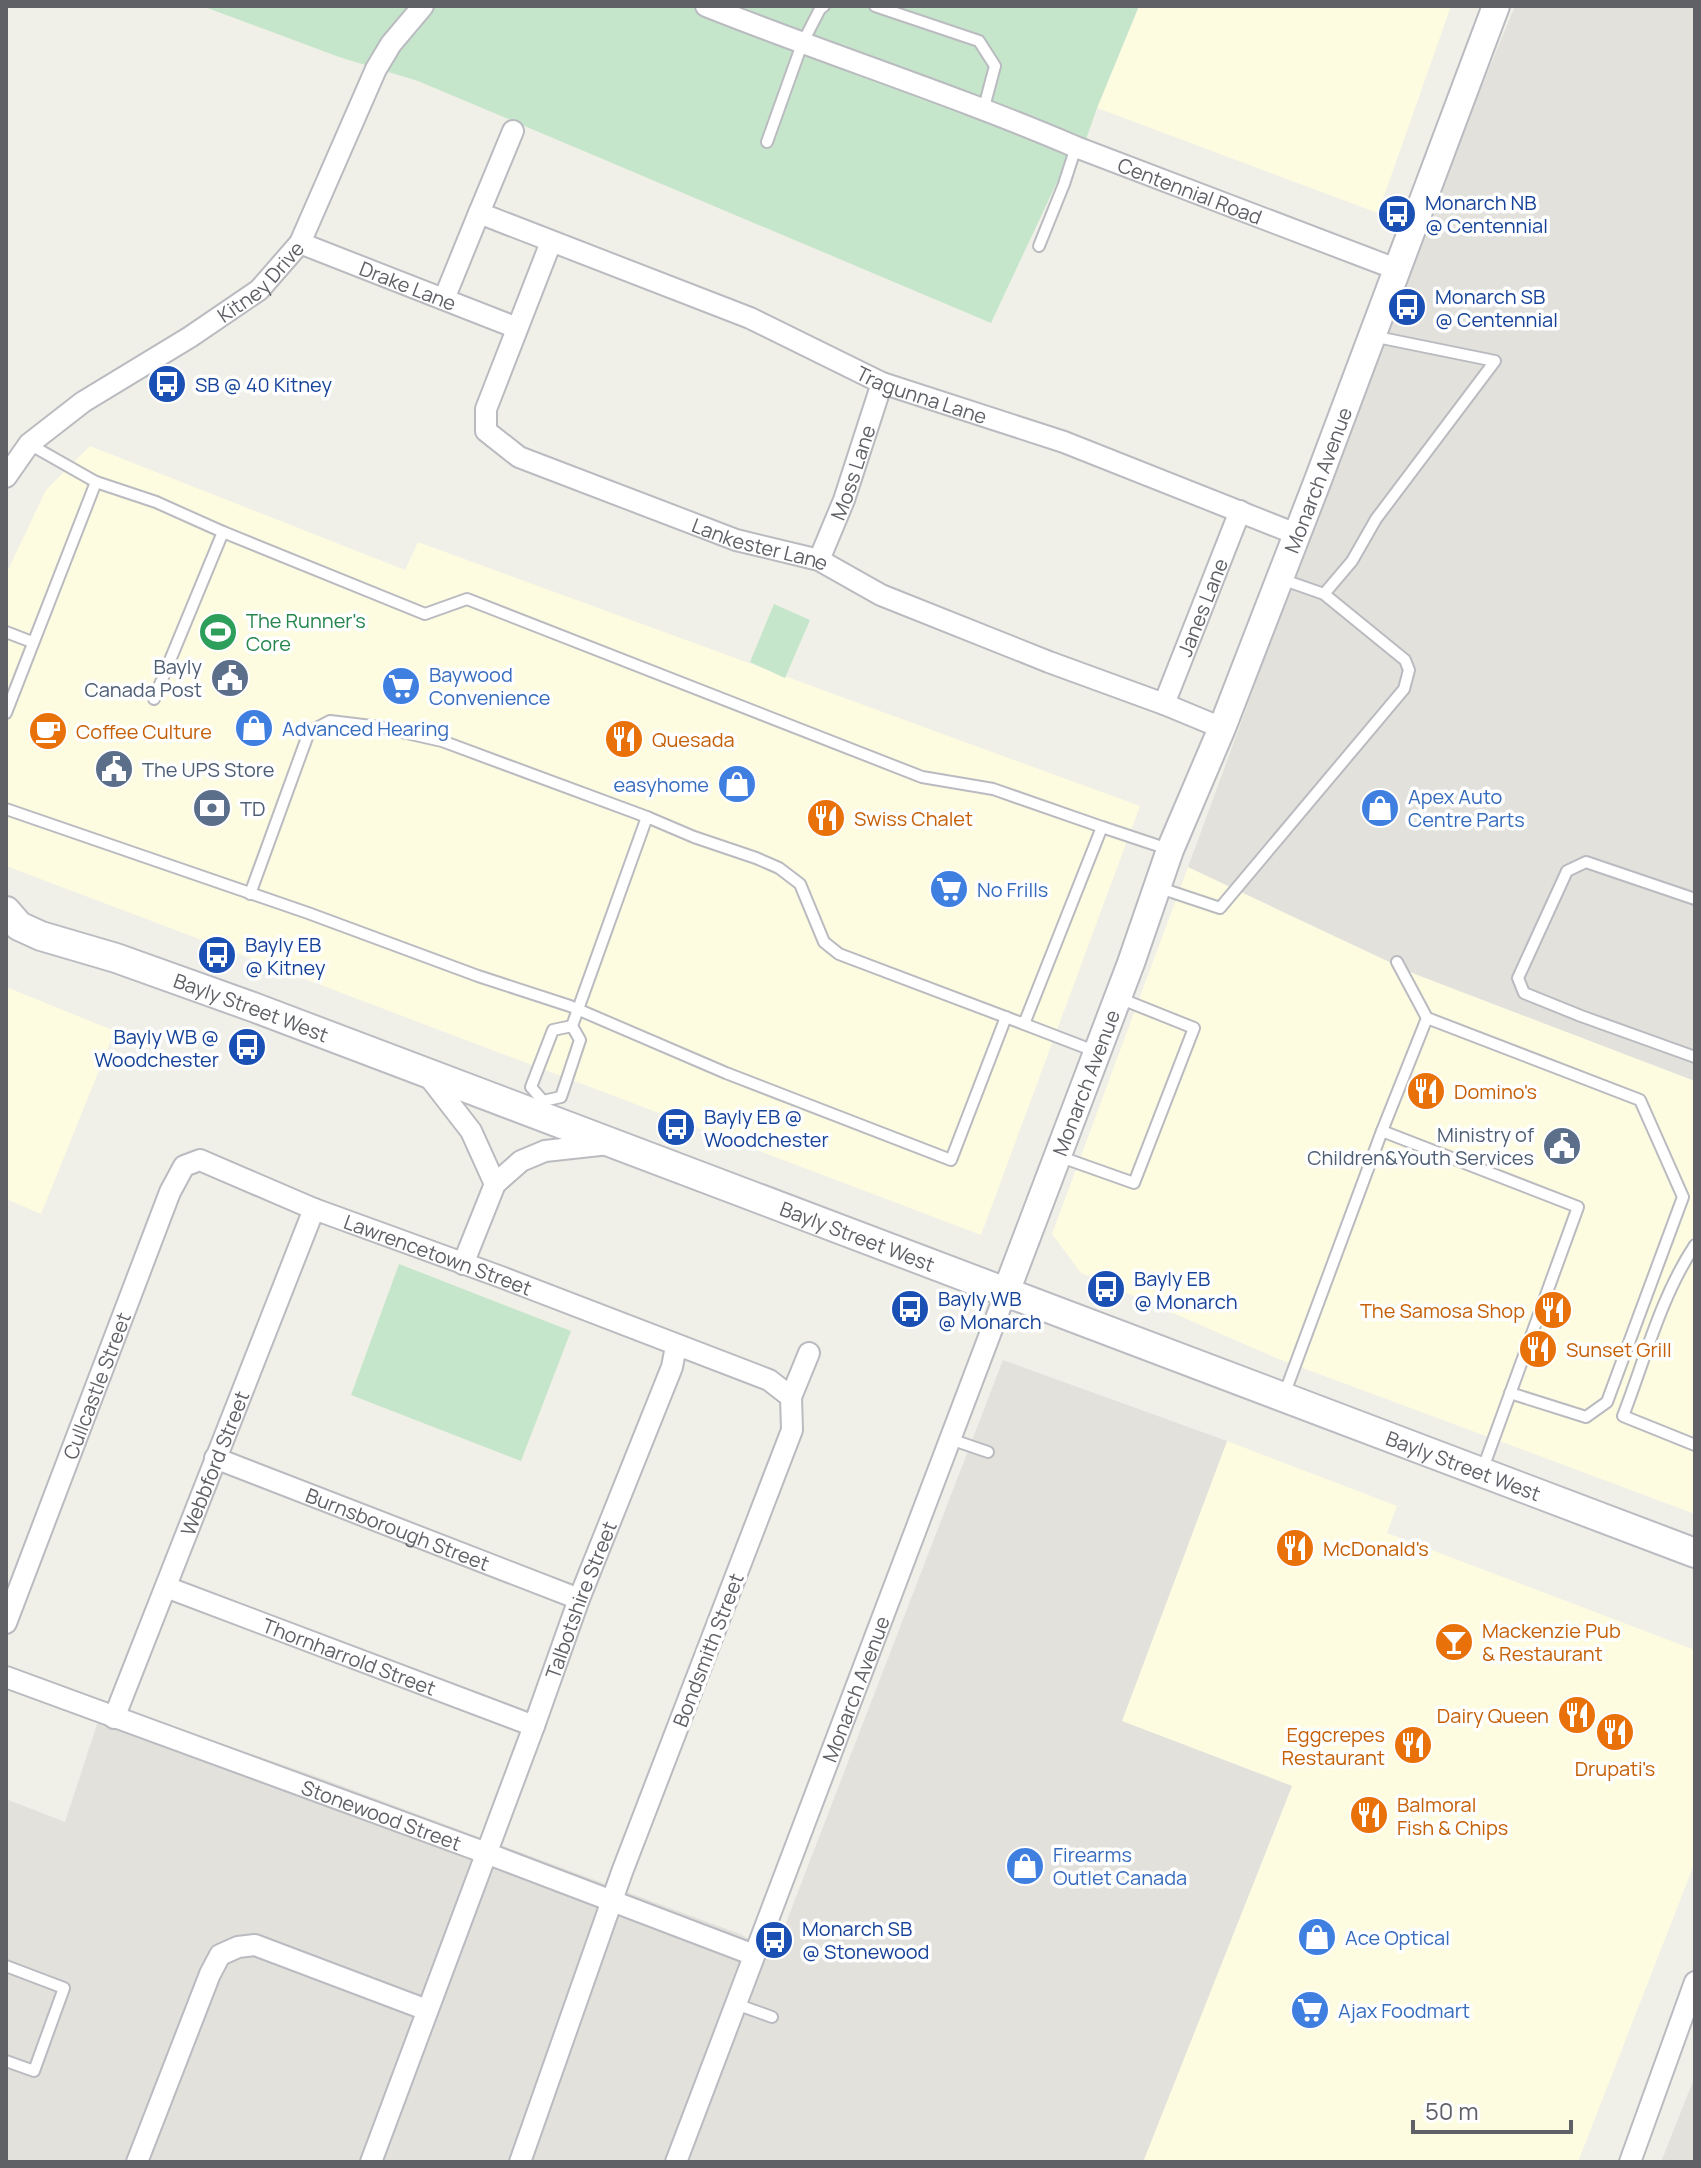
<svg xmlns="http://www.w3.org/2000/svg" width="1701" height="2168" font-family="Manrope,sans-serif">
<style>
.commercial{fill:#fdfbe0}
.industrial{fill:#e2e1dc}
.green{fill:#c6e6cb}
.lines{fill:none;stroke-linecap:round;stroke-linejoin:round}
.service-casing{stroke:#babbc0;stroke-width:14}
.minor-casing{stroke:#babbc0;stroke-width:24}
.tertiary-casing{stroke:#babbc0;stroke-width:30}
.secondary-casing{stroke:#bbbcc2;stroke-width:32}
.service{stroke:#fff;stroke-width:10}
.minor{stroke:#fff;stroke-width:20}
.tertiary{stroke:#fff;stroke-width:26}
.secondary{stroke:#fff;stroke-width:28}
.labels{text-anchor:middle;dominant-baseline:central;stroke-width:7;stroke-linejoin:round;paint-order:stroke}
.street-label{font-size:20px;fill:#5f6167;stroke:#fff}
.transit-label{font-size:20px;fill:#164399;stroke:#fff;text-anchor:start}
.leisure-label{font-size:20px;fill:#27864d;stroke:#fff;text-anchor:start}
.service-label{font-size:20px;fill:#4e5e75;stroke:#fff;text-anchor:end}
.shop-label{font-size:20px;fill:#366cbe;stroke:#fff;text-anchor:start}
.food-label{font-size:20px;fill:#c56008;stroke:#fff;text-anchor:start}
</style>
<rect width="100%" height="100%" fill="#f0f0e8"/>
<g class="commercial">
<path d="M1139,6H1451L1378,213L1097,108Z"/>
<path d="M90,446L405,570L418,542L1140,806L981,1235L6,866V574L46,490Z"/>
<path d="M1188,867L1415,974L1695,1081V1514L1276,1358L1081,1273L1052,1234Z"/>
<path d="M6,987L115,1031L41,1214L6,1199Z"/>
<path d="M1227,1441L1397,1506L1387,1533L1695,1650V1862L1578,2162H1143L1292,1786L1121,1721Z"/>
</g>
<g class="industrial">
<path d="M1515,6H1695V1081L1415,974L1188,867L1422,230Z"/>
<path d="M1003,1360L1227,1441L1122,1721L1292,1786L1143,2162H6V1799L65,1822L104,1703L318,1777L740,1934L774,1954Z"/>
<path d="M1695,2076V2162H1661Z"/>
</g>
<g class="green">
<path d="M202,6H1139L1097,108L1076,168L1065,165L991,323L418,81L339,57Z"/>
<path d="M774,604L810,620L785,678L750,662Z"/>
<path d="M399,1264L571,1331L521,1461L351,1395Z"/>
</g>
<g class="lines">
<g class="service-casing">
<g id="service">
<path d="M875,6L979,41L995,66L983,111"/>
<path d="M767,142L802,44L820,9L824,6"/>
<path d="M1039,246L1064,184L1076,147"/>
<path d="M29,444L96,482L156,502L223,532L425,614L467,599L922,777L993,789L1102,827"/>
<path d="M1324,594L1352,561L1376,519L1495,361L1372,336"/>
<path d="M6,632L32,642"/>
<path d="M154,699L223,532"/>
<path d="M6,713L96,482"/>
<path d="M6,809L308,913L478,976L570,1006L726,1073L951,1160L1006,1017"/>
<path d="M1157,887L1220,908L1404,689L1409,670L1405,660L1324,594L1281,579"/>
<path d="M250,894L309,732L330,721L380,727L442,741L647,817L694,837L756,858L779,868L800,884L824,942L839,954L1024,1024L1102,827L1168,849"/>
<path d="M1695,899L1586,862L1567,871L1518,978L1524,993L1581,1016L1695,1057"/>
<path d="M1397,962L1427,1018"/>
<path d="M1024,1024L1097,1052"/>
<path d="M543,1101L561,1097L580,1040L572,1026L647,817"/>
<path d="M543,1101L531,1087L553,1030L572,1026"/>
<path d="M1382,1131L1427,1018L1640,1100L1683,1197L1607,1402L1586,1417L1510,1393"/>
<path d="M1058,1156L1134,1183L1194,1028L1119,998"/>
<path d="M1695,1245C1661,1296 1645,1359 1623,1416L1695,1445"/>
<path d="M1284,1395L1382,1131L1578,1207L1482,1471"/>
<path d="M950,1439L988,1452"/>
<path d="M6,1966L64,1988L34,2071L6,2061"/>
<path d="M736,2004L772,2017"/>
</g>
</g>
<g class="minor-casing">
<g id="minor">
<path id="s1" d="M706,6C829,55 955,95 1076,147L1396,269"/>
<path d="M479,213L513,131"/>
<path id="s2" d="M551,242L486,409V431L519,457L736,540L819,560L881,595L1049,662L1164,704L1222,728"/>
<path id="s3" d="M300,243L517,328"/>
<path id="s4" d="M444,299L479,213L750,318L882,383L1064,442L1296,534"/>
<path id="s5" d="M6,477L29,444L83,402L190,337L259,290L300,243L376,69L391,44L423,6"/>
<path id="s6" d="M819,560L844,500L882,383"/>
<path id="s7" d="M1164,704L1240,511"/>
<path d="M426,1073L471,1131L495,1184"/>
<path d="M463,1264L495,1184L521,1161L545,1151L609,1144"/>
<path d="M791,1397L809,1353"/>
<path id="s8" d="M215,1458L579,1599"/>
<path id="s9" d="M166,1587L534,1726"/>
<path id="s10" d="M6,1623L170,1192L184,1166L200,1160L314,1209L501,1277L769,1380L791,1397L792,1430L622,1872L520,2162"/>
<path id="s11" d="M6,1677L486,1853L754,1955"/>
<path id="s12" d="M114,1718L314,1209"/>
<path d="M137,2162L210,1974L220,1955L238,1947L255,1945L427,2010"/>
<path id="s13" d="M371,2162L534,1726L579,1599L672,1367L676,1346"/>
<path id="s14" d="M676,2162L1006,1292"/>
<path d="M1630,2162L1695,1982"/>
</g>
</g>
<g class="tertiary-casing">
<g id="tertiary">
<path id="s15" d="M1006,1292L1131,963L1170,850L1222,728L1318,480L1496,6"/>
</g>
</g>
<g class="secondary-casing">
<g id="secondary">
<path id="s16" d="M6,911L19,926L41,936L116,958L253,1007L1695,1553"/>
</g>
</g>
<use href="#service" class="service"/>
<use href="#minor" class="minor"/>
<use href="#tertiary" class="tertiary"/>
<use href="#secondary" class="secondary"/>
</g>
<defs>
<g id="bus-disc" transform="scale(2)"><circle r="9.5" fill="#1a4fb4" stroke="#fff"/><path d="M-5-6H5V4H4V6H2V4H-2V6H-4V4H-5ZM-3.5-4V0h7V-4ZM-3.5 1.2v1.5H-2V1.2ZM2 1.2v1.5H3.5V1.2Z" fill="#fff"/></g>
<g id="stadium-disc" transform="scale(2)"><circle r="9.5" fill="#2e9e5b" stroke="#fff"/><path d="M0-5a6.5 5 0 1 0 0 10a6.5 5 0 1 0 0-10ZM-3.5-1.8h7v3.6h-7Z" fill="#fff"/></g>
<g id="civic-disc" transform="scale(2)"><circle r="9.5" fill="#5c6f8a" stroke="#fff"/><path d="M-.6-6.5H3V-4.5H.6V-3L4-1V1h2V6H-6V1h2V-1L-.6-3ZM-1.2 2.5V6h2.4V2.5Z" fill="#fff"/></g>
<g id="supermarket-disc" transform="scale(2)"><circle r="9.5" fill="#3f7fe0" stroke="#fff"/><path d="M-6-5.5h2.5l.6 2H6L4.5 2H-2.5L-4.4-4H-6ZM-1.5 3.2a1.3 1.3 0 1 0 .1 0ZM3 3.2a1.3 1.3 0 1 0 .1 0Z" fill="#fff"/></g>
<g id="shop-disc" transform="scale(2)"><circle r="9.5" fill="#3f7fe0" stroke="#fff"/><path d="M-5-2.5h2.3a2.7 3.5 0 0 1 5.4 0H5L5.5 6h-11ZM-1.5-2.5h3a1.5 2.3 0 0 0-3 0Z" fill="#fff"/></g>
<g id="cafe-disc" transform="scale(2)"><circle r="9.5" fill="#e8710a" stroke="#fff"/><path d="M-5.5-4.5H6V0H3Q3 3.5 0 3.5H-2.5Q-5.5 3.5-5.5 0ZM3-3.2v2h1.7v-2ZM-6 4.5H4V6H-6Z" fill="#fff"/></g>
<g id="restaurant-disc" transform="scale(2)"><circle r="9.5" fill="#e8710a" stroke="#fff"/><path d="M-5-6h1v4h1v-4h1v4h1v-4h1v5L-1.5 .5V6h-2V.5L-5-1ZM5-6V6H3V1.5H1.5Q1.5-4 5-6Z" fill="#fff"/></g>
<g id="bank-disc" transform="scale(2)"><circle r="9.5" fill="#5c6f8a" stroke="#fff"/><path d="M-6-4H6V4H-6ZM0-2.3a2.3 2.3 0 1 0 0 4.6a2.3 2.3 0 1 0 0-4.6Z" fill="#fff"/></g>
<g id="bar-disc" transform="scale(2)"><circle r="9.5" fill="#e8710a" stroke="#fff"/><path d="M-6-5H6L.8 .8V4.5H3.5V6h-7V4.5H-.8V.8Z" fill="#fff"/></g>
</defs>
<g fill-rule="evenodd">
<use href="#bus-disc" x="1397" y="214"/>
<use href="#bus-disc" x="1407" y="307"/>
<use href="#bus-disc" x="167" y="384"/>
<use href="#stadium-disc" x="218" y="632"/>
<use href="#civic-disc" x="230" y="678"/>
<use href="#supermarket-disc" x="401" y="686"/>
<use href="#shop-disc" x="254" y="728"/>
<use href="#cafe-disc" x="48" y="731"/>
<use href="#restaurant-disc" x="624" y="739"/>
<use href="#civic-disc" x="114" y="769"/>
<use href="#shop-disc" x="737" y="784"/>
<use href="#bank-disc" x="212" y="808"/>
<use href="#shop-disc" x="1380" y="808"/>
<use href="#restaurant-disc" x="826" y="818"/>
<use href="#supermarket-disc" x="949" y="889"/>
<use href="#bus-disc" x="217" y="955"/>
<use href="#bus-disc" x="247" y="1047"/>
<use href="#restaurant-disc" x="1426" y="1091"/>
<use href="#bus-disc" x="676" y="1127"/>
<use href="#civic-disc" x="1562" y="1146"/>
<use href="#bus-disc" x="1106" y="1289"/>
<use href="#bus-disc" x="910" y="1309"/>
<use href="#restaurant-disc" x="1553" y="1310"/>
<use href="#restaurant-disc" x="1538" y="1349"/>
<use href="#restaurant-disc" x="1295" y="1548"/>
<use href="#bar-disc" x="1454" y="1642"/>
<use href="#restaurant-disc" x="1577" y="1715"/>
<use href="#restaurant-disc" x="1615" y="1732"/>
<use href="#restaurant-disc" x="1413" y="1745"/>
<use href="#restaurant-disc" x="1369" y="1815"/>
<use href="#shop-disc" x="1025" y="1866"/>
<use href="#shop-disc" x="1317" y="1937"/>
<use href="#bus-disc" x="774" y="1940"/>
<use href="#supermarket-disc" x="1310" y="2010"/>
</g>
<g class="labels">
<g class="street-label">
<text stroke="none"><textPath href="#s1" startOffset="518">Centennial Road</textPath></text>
<text stroke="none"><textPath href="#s5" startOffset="324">Kitney Drive</textPath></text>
<text stroke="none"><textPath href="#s3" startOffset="116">Drake Lane</textPath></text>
<text stroke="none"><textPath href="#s4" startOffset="572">Tragunna Lane</textPath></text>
<text stroke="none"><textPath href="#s6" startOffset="94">Moss Lane</textPath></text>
<text stroke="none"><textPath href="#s15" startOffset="870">Monarch Avenue</textPath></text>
<text stroke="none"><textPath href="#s2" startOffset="500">Lankester Lane</textPath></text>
<text stroke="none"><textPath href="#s7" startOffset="104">Janes Lane</textPath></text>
<text stroke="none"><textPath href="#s16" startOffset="266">Bayly Street West</textPath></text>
<text stroke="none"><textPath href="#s15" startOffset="224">Monarch Avenue</textPath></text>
<text stroke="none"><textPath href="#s16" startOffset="914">Bayly Street West</textPath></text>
<text stroke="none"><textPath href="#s10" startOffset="764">Lawrencetown Street</textPath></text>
<text stroke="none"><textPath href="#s10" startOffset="254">Cullcastle Street</textPath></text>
<text stroke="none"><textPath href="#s12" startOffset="274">Webbford Street</textPath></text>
<text stroke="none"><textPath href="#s16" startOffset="1562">Bayly Street West</textPath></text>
<text stroke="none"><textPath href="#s8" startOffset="196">Burnsborough Street</textPath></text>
<text stroke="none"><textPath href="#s13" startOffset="600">Talbotshire Street</textPath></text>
<text transform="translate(708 1650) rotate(-69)">Bondsmith Street</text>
<text stroke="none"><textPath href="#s9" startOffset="196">Thornharrold Street</textPath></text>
<text stroke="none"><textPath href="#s14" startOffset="506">Monarch Avenue</textPath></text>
<text stroke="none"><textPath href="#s11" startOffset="400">Stonewood Street</textPath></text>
</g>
<g class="transit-label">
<text x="1425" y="202">Monarch NB<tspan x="1425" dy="23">@ Centennial</tspan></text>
<text x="1435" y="296">Monarch SB<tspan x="1435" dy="23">@ Centennial</tspan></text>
<text x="195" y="384">SB @ 40 Kitney</text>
<text x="245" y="944">Bayly EB<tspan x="245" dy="23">@ Kitney</tspan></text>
<text x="219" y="1036" text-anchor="end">Bayly WB @<tspan x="219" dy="23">Woodchester</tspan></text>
<text x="704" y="1116">Bayly EB @<tspan x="704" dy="23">Woodchester</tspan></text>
<text x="1134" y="1278">Bayly EB<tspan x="1134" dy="23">@ Monarch</tspan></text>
<text x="938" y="1298">Bayly WB<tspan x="938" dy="23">@ Monarch</tspan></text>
<text x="802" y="1928">Monarch SB<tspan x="802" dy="23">@ Stonewood</tspan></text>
</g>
<g class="leisure-label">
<text x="246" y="620">The Runner's<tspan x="246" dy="23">Core</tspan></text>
</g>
<g class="service-label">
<text x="202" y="666">Bayly<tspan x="202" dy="23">Canada Post</tspan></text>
<text x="142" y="769" text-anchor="start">The UPS Store</text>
<text x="240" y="808" text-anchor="start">TD</text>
<text x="1534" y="1134">Ministry of<tspan x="1534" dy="23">Children&amp;Youth Services</tspan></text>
</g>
<g class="shop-label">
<text x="429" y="674">Baywood<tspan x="429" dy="23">Convenience</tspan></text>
<text x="282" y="728">Advanced Hearing</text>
<text x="709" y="784" text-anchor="end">easyhome</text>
<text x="1408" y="796">Apex Auto<tspan x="1408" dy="23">Centre Parts</tspan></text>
<text x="977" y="889">No Frills</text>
<text x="1053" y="1854">Firearms<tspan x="1053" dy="23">Outlet Canada</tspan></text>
<text x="1345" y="1937">Ace Optical</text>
<text x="1338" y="2010">Ajax Foodmart</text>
</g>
<g class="food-label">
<text x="76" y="731">Coffee Culture</text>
<text x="652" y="739">Quesada</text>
<text x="854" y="818">Swiss Chalet</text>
<text x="1454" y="1091">Domino's</text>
<text x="1525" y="1310" text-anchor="end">The Samosa Shop</text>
<text x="1566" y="1349">Sunset Grill</text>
<text x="1323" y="1548">McDonald's</text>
<text x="1482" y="1630">Mackenzie Pub<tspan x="1482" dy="23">&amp; Restaurant</tspan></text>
<text x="1549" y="1715" text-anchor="end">Dairy Queen</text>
<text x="1385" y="1734" text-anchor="end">Eggcrepes<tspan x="1385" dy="23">Restaurant</tspan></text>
<text x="1615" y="1768" text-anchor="middle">Drupati's</text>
<text x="1397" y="1804">Balmoral<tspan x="1397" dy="23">Fish &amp; Chips</tspan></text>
</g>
</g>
<rect width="1701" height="2168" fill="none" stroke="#5f6167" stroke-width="16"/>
<path d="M1413 2120v12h158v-12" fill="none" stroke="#5f6167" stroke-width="4"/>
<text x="1425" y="2120" font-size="24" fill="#5f6167" stroke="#ffffff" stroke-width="6" paint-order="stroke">50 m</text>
</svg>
